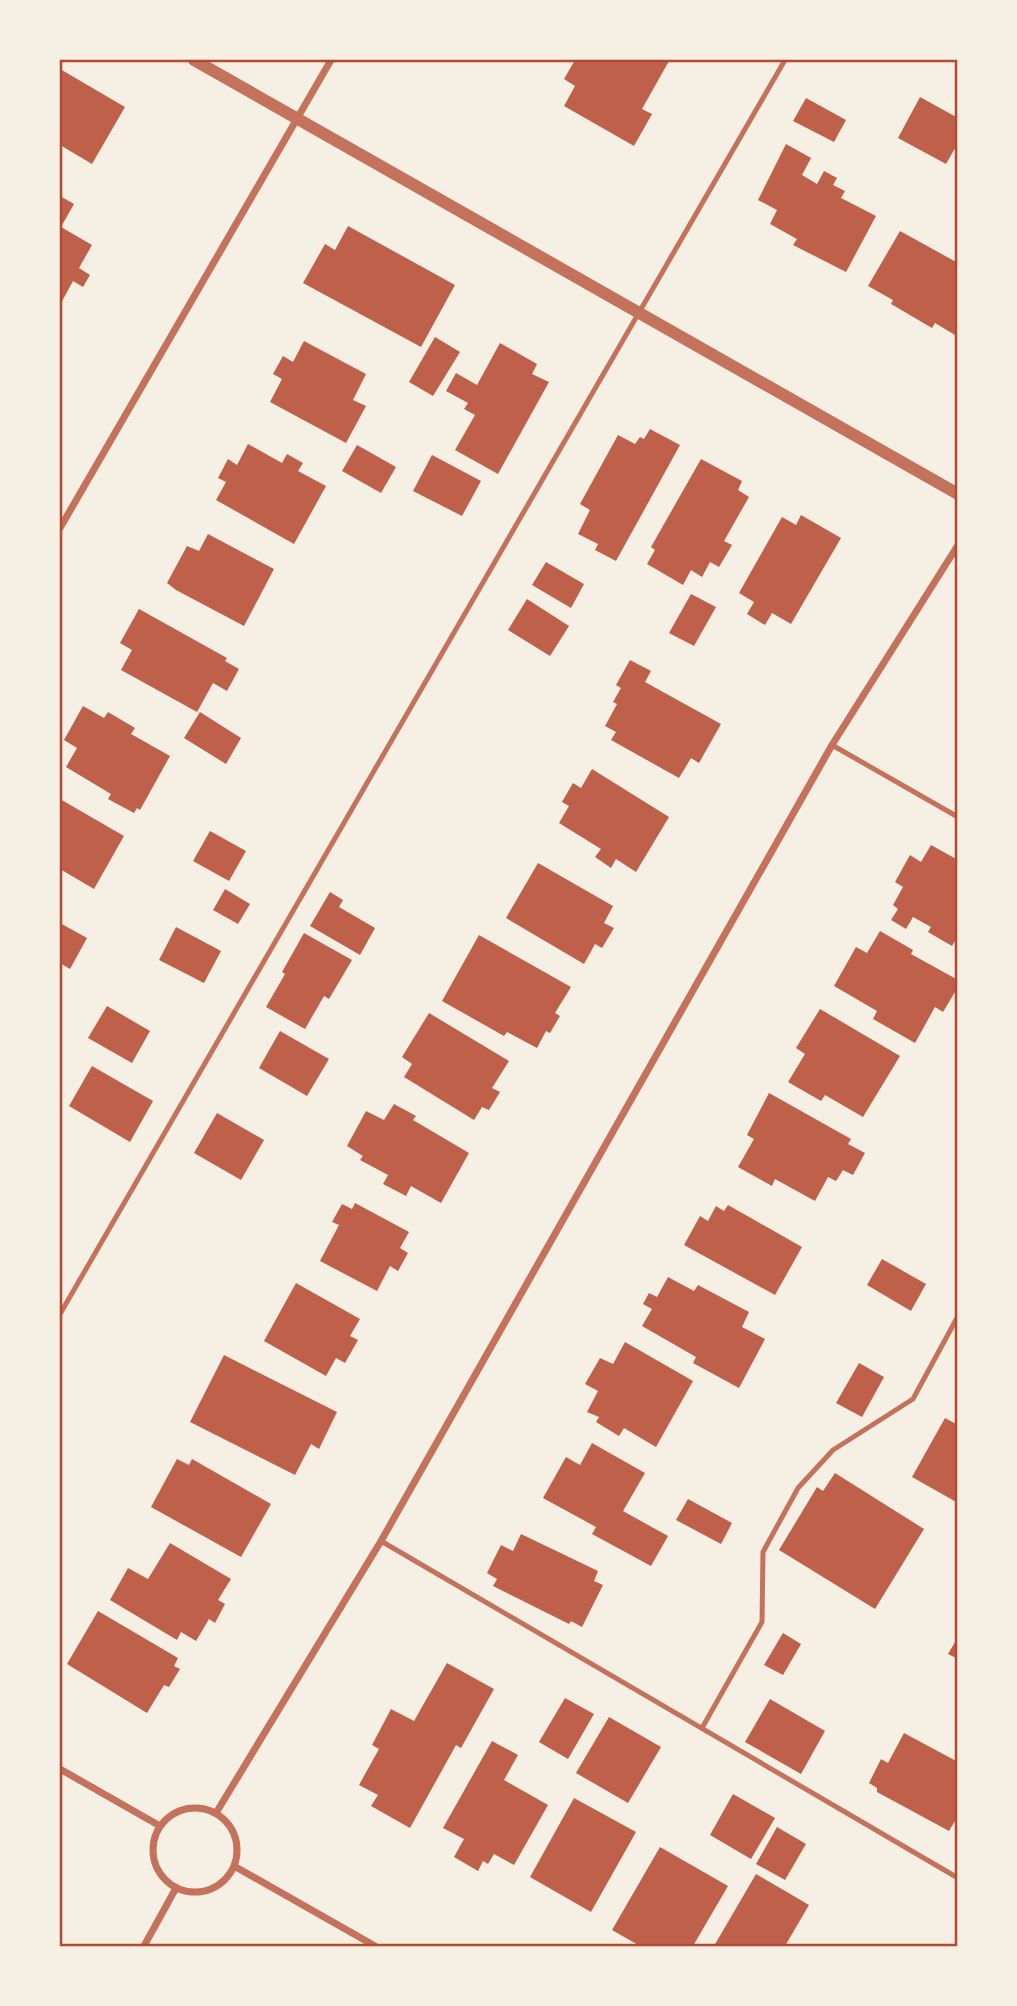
<svg xmlns="http://www.w3.org/2000/svg" width="1017" height="2006" viewBox="0 0 1017 2006" font-family="'Fira Sans Condensed',sans-serif">
<style>
.building{fill:#bf614a}
.lines{fill:none;stroke-linecap:round;stroke-linejoin:round}
.service{stroke:#c5725c;stroke-width:5}
.minor{stroke:#c5725c;stroke-width:7}
.tertiary{stroke:#c5725c;stroke-width:12}
.neatline{fill:none;stroke:#b5482f;stroke-width:2.5}
</style>
<rect width="100%" height="100%" fill="#f6efe4"/>
<!-- building -->
<path class="building" d="M575,60L669,61L642,109L652,114L634,146L564,106L575,86L564,79Z
M60,69L125,107L92,164L60,145Z
M920,97L958,118V143L946,164L898,138Z
M806,98L846,120L834,142L793,121Z
M786,144L811,158L802,175L817,184L824,171L837,178L833,185L845,191L841,198L876,216L846,272L793,245L797,239L770,224L777,210L758,200Z
M60,196L74,204L61,227L92,245L79,268L90,275L83,287L73,281L60,305Z
M348,226L455,285L421,347L303,283L325,244L335,250Z
M900,231L958,263V330L955,335L935,323L932,328L891,304L893,300L868,286Z
M435,337L460,352L433,396L409,382Z
M304,341L366,374L353,400L366,406L346,443L270,402L282,379L273,374L283,356L293,362Z
M500,343L537,364L532,374L549,382L498,474L455,450L475,415L464,409L468,403L446,391L456,373L477,385Z
M650,429L680,445L616,561L595,550L598,544L578,534L590,510L580,504L618,435L635,444L640,437L644,439Z
M248,444L282,463L287,454L303,463L298,471L326,486L294,544L216,500L226,482L218,478L228,459L237,465Z
M357,445L396,467L381,493L342,471Z
M432,455L481,481L462,516L413,491Z
M701,459L742,481L738,490L749,497L724,541L732,545L719,567L710,562L702,577L691,570L683,585L647,564L655,550L651,547Z
M801,515L841,538L791,624L772,613L765,625L747,614L754,602L739,593L782,517L796,525Z
M208,534L274,569L244,626L176,590L167,583L187,546L199,551Z
M546,562L584,584L571,608L532,585Z
M691,594L716,607L694,646L669,633Z
M527,599L569,626L550,656L508,630Z
M139,609L227,658L225,661L239,669L227,691L213,683L197,712L121,670L132,650L120,643Z
M630,660L651,671L645,682L721,724L699,763L691,758L679,778L611,740L616,732L605,726L617,704L613,702L621,688L616,685Z
M83,706L104,718L108,712L135,728L131,734L170,756L140,810L137,808L134,813L108,799L111,794L66,767L77,748L64,740Z
M200,712L241,738L226,764L184,738Z
M592,769L669,817L636,872L616,859L611,868L595,857L601,849L559,823L569,806L562,802L573,783L581,788Z
M60,799L124,836L94,889L60,869Z
M210,831L246,851L229,881L193,861Z
M931,845L958,860V943L955,941L952,946L928,932L931,927L913,917L906,929L891,920L898,909L893,905L903,887L895,882L910,855L921,862Z
M538,863L613,906L604,923L614,928L602,948L595,944L584,964L506,918Z
M225,889L250,904L238,924L213,910Z
M330,892L343,900L339,907L375,928L360,955L310,926Z
M60,923L87,938L70,969L60,963Z
M176,927L221,951L204,983L159,960Z
M880,931L913,950L911,954L958,980V987L943,1012L935,1007L915,1043L873,1019L877,1011L834,986L856,947L867,953Z
M304,933L352,960L329,999L324,996L305,1029L266,1007L285,974L282,972Z
M479,935L571,987L555,1013L560,1016L550,1033L546,1031L537,1048L507,1032L504,1036L442,1001Z
M107,1006L150,1031L132,1063L88,1038Z
M820,1009L900,1056L863,1117L825,1095L821,1101L788,1082L805,1054L796,1048Z
M429,1013L509,1061L492,1088L500,1092L489,1110L482,1107L474,1120L404,1077L412,1064L402,1057Z
M280,1031L329,1059L307,1096L259,1068Z
M92,1066L153,1101L130,1142L69,1106Z
M769,1093L851,1139L848,1144L865,1153L853,1175L843,1170L836,1181L828,1177L815,1201L775,1179L772,1186L738,1167L754,1139L747,1135Z
M394,1104L416,1116L413,1120L469,1153L441,1203L411,1186L406,1196L383,1184L388,1175L360,1160L363,1156L347,1146L366,1111L384,1120Z
M217,1113L264,1140L241,1180L194,1153Z
M355,1203L409,1232L400,1248L408,1253L398,1271L390,1266L377,1291L320,1261L339,1225L332,1222L342,1204L352,1209Z
M728,1205L802,1247L775,1295L684,1245L700,1216L708,1221L716,1206L724,1211Z
M882,1259L926,1284L911,1311L867,1285Z
M668,1277L694,1291L698,1285L749,1312L742,1327L765,1339L739,1388L693,1363L696,1357L642,1326L652,1309L643,1304L649,1293L657,1297Z
M296,1283L360,1319L350,1336L358,1340L345,1363L336,1358L326,1376L264,1341Z
M625,1342L693,1381L656,1447L624,1428L619,1436L596,1422L599,1417L587,1412L598,1391L585,1384L600,1358L613,1364Z
M224,1355L337,1412L319,1449L311,1444L295,1475L190,1422Z
M859,1363L884,1377L862,1417L836,1403Z
M945,1418L958,1425V1503L912,1477Z
M592,1443L645,1473L623,1511L668,1536L651,1566L592,1534L596,1527L543,1498L566,1457L580,1465Z
M177,1459L189,1465L192,1459L271,1504L241,1557L151,1507Z
M835,1473L924,1529L875,1609L779,1550L817,1487L823,1491Z
M688,1499L732,1523L721,1544L676,1520Z
M521,1534L598,1571L594,1581L603,1585L582,1627L571,1621L569,1624L493,1586L497,1579L487,1573L501,1545L513,1551Z
M170,1543L231,1579L218,1600L225,1604L215,1623L209,1619L196,1641L181,1632L177,1640L110,1600L128,1568L148,1579Z
M98,1611L178,1658L174,1666L180,1669L169,1687L164,1685L147,1713L67,1664Z
M783,1633L801,1644L783,1675L764,1665Z
M958,1637V1659L948,1654Z
M447,1663L494,1689L461,1748L456,1745L410,1828L371,1806L378,1795L359,1785L379,1749L372,1745L391,1709L414,1721Z
M565,1698L594,1714L568,1759L539,1742Z
M770,1699L825,1731L801,1774L745,1742Z
M609,1717L661,1747L628,1803L576,1773Z
M904,1733L958,1762V1816L949,1831L877,1792V1788L869,1783L881,1759L888,1763Z
M492,1741L518,1755L504,1780L548,1805L514,1865L494,1854L488,1864L483,1861L478,1871L454,1857L464,1839L443,1828Z
M733,1794L775,1818L751,1859L710,1835Z
M574,1798L636,1832L591,1912L530,1877Z
M777,1827L806,1844L785,1880L756,1864Z
M660,1847L728,1886L693,1946H640L612,1930Z
M756,1874L809,1905L785,1946H714Z"/>
<g class="lines">
<!-- service -->
<path class="service" d="M832,745L958,817
M60,1314L785,60
M381,1541L958,1878
M702,1728L762,1622L763,1552L798,1488L833,1450L913,1399L958,1316"/>
<!-- minor -->
<path class="minor" d="M60,528L331,60
M60,1769L160,1826
M153 1850a42 42 0 1 1 84 0a42 42 0 1 1-84 0Z
M216,1813L381,1541L832,745L958,545
M234,1866L375,1946
M144,1946L176,1888"/>
<!-- tertiary -->
<path class="tertiary" d="M194,60L958,494"/>
</g>
<!-- border -->
<rect width="1017" height="2006" fill="none" stroke="#f6efe4" stroke-width="122"/>
<rect x="61" y="61" width="895" height="1884" class="neatline"/>
</svg>
